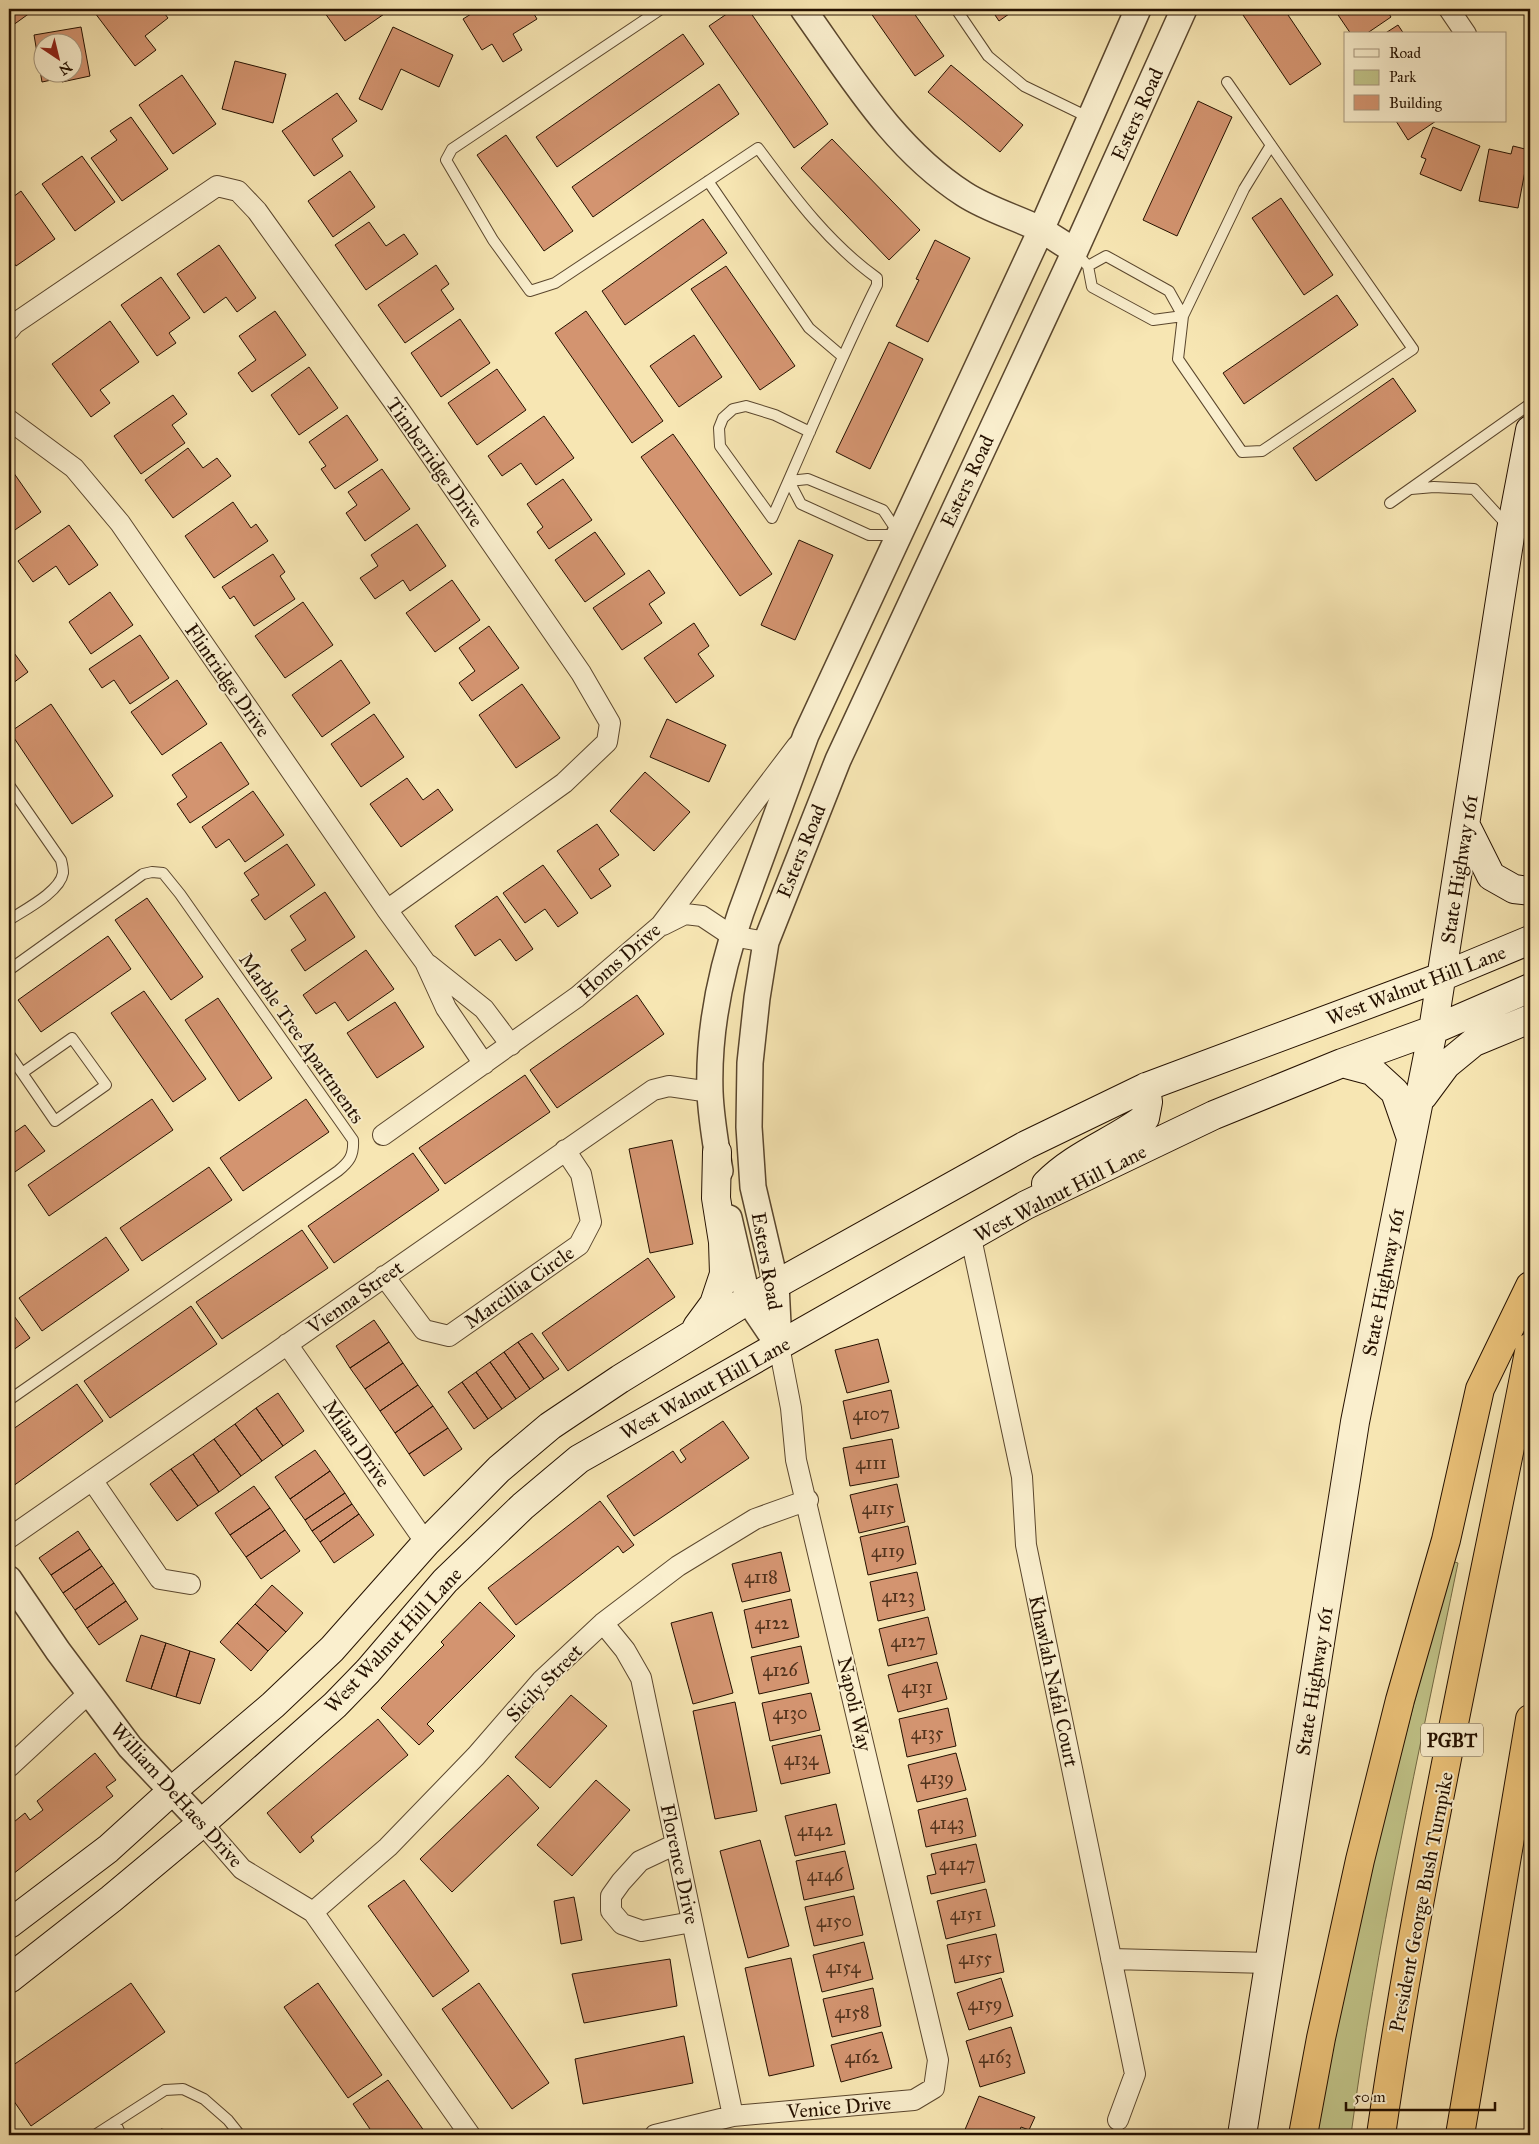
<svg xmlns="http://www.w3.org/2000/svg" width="1539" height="2144" viewBox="0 0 1539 2144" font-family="'IM FELL Great Primer',serif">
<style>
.green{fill:#c1c489;stroke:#736a44}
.building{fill:#d39470;stroke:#251100;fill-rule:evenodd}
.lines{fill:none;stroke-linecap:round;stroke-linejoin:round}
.service-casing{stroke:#5a462d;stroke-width:12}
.minor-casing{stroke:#5a462d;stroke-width:22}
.tertiary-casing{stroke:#5a462d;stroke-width:28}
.secondary-casing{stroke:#251100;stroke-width:30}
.motorway-casing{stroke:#251100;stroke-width:30}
.service{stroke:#faefce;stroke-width:10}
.minor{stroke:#faefce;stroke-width:20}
.tertiary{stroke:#faefce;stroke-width:25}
.secondary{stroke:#faefce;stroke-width:28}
.motorway{stroke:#ecc37a;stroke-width:28}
.labels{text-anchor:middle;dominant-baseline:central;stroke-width:4;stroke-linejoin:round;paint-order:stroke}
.number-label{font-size:18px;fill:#50321c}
.shield{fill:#faefce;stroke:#65543e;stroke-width:1}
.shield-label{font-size:19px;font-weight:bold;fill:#251100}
.street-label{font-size:20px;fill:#251100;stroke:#faefce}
</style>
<rect width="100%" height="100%" fill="#f7e6b3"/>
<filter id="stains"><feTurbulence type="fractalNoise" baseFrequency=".004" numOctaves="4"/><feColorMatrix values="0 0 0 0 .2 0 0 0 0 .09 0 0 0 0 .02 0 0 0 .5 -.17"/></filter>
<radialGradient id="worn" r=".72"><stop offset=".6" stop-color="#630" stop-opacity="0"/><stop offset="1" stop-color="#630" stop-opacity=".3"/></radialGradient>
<!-- green -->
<path class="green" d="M1451,1561L1458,1563C1419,1753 1376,1943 1351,2135H1315L1370,1872Z"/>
<!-- building -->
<path class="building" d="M9,9H33L34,10L9,28Z
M101,9H161L168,18L145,36L156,50L135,66L95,13Z
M322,9H384L387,12L345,41Z
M479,9H531L537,19L513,34L522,50L503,62L492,44L482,50L463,19Z
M734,9H748L828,124L794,148L709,26Z
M868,9H911L944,56L915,76Z
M991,9H1016L999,21Z
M1239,9H1284L1321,64L1290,85Z
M1334,9H1386L1391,17L1366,34H1351Z
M1398,25L1404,34H1384Z
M81,27L90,76L62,82L61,78L42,82L34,35ZM42,42H72V72H42Z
M393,27L453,55L439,87L401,69L382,110L359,99Z
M683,34L704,64L557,167L536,137Z
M235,61L286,74L273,123L222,109Z
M951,65L1023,125L1000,152L928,92Z
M182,75L216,124L173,154L139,105Z
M719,84L739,114L593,217L572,187Z
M337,93L357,121L332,139L343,156L314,176L282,131Z
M1198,101L1232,117L1177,236L1143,220Z
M131,117L168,169L122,201L91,158L117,140L110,131Z
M1396,121H1436L1408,140Z
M1433,127L1480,146L1461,191L1420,174L1426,159L1421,157Z
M506,135L573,231L544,251L477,155Z
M832,139L920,230L889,260L801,168Z
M1513,146L1529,150L1518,208L1479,201L1489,149L1511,154Z
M82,156L115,202L75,231L42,184Z
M350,171L375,207L333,237L308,201Z
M21,191L55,239L16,266L9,255V200Z
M1281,198L1333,275L1304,295L1252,218Z
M703,219L727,253L625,325L602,291Z
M369,222L386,246L404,234L418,254L366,290L335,245Z
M935,240L970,258L928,342L896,326L919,280L916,279Z
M219,245L256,298L237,312L226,297L204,313L177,274Z
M436,265L449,284L441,290L454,309L405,343L378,305Z
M726,266L795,366L760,390L691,289Z
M161,277L190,318L169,333L176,343L157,356L121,305Z
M1337,295L1358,325L1244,404L1223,373Z
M275,311L306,355L252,392L238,373L256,360L239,336Z
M586,311L663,421L632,443L555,333Z
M460,319L490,363L441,397L411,353Z
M110,321L139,362L100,390L110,403L91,417L52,364Z
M694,335L722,377L679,407L650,366Z
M889,342L923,359L870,469L836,452Z
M309,367L338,408L299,435L271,395Z
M497,369L526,410L477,445L448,403Z
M1393,378L1416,411L1316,481L1293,448Z
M173,395L187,414L172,425L185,443L141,474L114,436Z
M347,415L378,460L335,489L321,469L326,466L309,442Z
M544,416L574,458L536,485L521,463L502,476L488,456Z
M673,434L772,574L740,596L641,457Z
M188,448L203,468L217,458L231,476L173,518L145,480Z
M11,469L41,512L9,534V471Z
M382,469L410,509L365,541L346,513L357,505L348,492Z
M563,479L592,520L549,549L537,532L543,527L527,504Z
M233,502L251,528L256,524L268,541L214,578L185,536Z
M417,524L446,566L410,591L403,580L375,599L360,578L378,566L371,555Z
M69,525L98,565L69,585L56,566L33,582L18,561Z
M595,532L625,574L585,602L555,560Z
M799,540L833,555L795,640L761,625Z
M273,554L285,572L280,576L295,599L254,626L234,596L230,599L222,587Z
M649,570L665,593L649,604L662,623L622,650L593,608Z
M452,580L480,620L435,652L406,613Z
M110,592L133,625L91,654L69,622Z
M303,602L333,645L285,678L255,636Z
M694,623L709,646L698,654L714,676L676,703L644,658Z
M489,626L519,668L472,701L459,683L475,671L459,648Z
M140,635L169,678L130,704L114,680L102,688L89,669Z
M9,646L28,672L9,686Z
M341,660L370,703L322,737L292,695Z
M177,680L207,724L162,755L131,712Z
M522,684L560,738L516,768L479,715Z
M51,704L113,796L72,824L10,732Z
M374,714L404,757L361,787L331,744Z
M667,719L726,745L709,782L650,757Z
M221,742L249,784L190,823L177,804L187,797L172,775Z
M645,772L690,812L654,851L610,811Z
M407,778L423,800L438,789L453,810L401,847L370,804Z
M253,791L284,835L245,862L229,839L216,848L202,827Z
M597,824L619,855L599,869L611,886L591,899L557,851Z
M287,844L315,885L265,920L251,900L259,895L244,873Z
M543,865L578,913L558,927L545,909L525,923L503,893Z
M325,892L355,937L305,971L291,950L306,940L290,916Z
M497,896L533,949L516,961L500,939L475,956L455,926Z
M147,898L203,977L171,1000L115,920Z
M108,936L131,969L41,1032L18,1000Z
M366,950L394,989L348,1021L335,1002L316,1014L303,995Z
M144,991L206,1079L173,1102L111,1013Z
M637,995L664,1034L557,1108L530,1070Z
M218,998L272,1078L239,1101L185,1020Z
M395,1002L424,1047L377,1078L347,1033Z
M525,1075L550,1112L445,1184L419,1148Z
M152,1099L173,1130L49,1216L28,1185Z
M306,1099L329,1132L243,1191L220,1158Z
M25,1125L45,1151L12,1174L9,1170V1136Z
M672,1140L693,1244L650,1253L629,1149Z
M413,1153L439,1190L334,1263L308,1226Z
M209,1167L232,1200L142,1261L120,1228Z
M302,1230L328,1268L222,1339L196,1302Z
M106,1237L129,1270L42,1331L19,1298Z
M648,1258L675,1297L568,1371L542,1333Z
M191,1306L217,1344L110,1418L84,1381Z
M9,1309L30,1338L9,1353Z
M374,1320L389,1342L350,1368L336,1346Z
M532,1333L559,1369L544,1379L518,1342Z
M878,1339L889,1382L847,1393L835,1350Z
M389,1342L403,1363L365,1389L350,1368Z
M518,1342L544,1379L530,1389L504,1352Z
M504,1352L530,1389L516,1399L490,1362Z
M490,1362L516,1399L502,1409L476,1372Z
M403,1363L418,1385L380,1411L365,1389Z
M476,1372L502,1409L488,1419L462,1382Z
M462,1382L488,1419L474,1429L448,1392Z
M77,1384L103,1421L9,1489V1432Z
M418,1385L433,1406L395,1433L380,1411Z
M891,1390L899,1428L851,1439L843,1401Z
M278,1393L304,1431L283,1446L256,1408Z
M433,1406L448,1428L409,1454L395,1433Z
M256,1408L283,1446L262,1461L235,1424Z
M723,1421L749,1458L634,1536L607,1496L673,1451L681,1463L686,1459L680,1450Z
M235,1424L262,1461L241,1476L214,1439Z
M448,1428L462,1449L424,1476L409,1454Z
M214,1439L241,1476L219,1492L193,1454Z
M892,1439L899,1477L850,1486L843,1448Z
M315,1450L330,1471L290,1499L275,1477Z
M193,1454L219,1492L198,1506L171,1469Z
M171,1469L198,1506L177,1521L150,1484Z
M330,1471L345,1493L305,1520L290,1499Z
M897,1484L905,1522L859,1533L850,1495Z
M254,1486L270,1508L230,1535L215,1513Z
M345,1493L352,1504L312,1531L305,1520Z
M600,1501L634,1545L623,1553L618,1546L516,1625L488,1588Z
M352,1504L359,1514L320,1542L312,1531Z
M270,1508L285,1530L246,1557L230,1535Z
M359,1514L374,1535L334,1563L320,1542Z
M908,1526L916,1564L868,1575L860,1537Z
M285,1530L300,1551L261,1579L246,1557Z
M78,1531L90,1549L51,1575L39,1558Z
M90,1549L102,1566L63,1593L51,1575Z
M781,1552L790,1591L742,1602L732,1564Z
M102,1566L114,1583L75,1610L63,1593Z
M917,1572L925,1610L878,1621L870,1582Z
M114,1583L126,1601L87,1628L75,1610Z
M272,1585L303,1613L286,1632L255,1604Z
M791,1599L799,1637L752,1648L744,1610Z
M126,1601L138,1619L99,1645L87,1628Z
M480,1602L515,1636L427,1724L434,1731L419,1745L381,1708L444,1645L441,1642Z
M255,1604L286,1632L268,1651L237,1623Z
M712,1612L733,1693L693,1704L671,1623Z
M928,1617L937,1654L888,1666L879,1629Z
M237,1623L268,1651L251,1671L220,1642Z
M141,1635L166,1643L151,1689L126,1681Z
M166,1643L190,1651L176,1697L151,1689Z
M801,1646L809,1683L759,1694L751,1657Z
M190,1651L215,1659L200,1704L176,1697Z
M937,1662L947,1699L898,1712L888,1675Z
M811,1693L820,1730L770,1741L762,1703Z
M571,1695L607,1726L550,1788L515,1757Z
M735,1702L757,1811L715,1819L693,1711Z
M948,1708L956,1746L907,1757L899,1719Z
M378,1719L408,1755L311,1837L314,1841L300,1853L267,1813Z
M821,1735L830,1773L781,1784L772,1746Z
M95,1753L116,1780L106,1787L113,1796L13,1874L9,1869V1826L25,1813L30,1820L43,1810L37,1801Z
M956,1753L966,1790L917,1802L908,1765Z
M508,1775L539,1808L452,1892L420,1859Z
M596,1780L630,1810L572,1876L537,1845Z
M967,1798L976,1836L926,1847L918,1810Z
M836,1804L845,1844L795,1856L785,1816Z
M760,1840L789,1946L748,1958L720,1851Z
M976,1844L985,1882L931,1894L927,1876L936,1874L931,1854Z
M845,1851L854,1889L804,1900L796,1861Z
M404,1880L469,1971L433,1997L368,1906Z
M986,1889L995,1926L946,1939L937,1901Z
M854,1896L863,1935L814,1946L805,1907Z
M574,1897L582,1940L561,1944L554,1901Z
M996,1934L1004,1972L955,1983L947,1945Z
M864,1942L873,1979L822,1992L813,1955Z
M791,1958L814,2066L769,2076L745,1968Z
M670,1959L677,2006L584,2023L572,1974Z
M1001,1978L1013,2016L969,2030L957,1993Z
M131,1983L165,2032L31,2126L9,2094V2068Z
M318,1983L382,2075L348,2098L284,2007Z
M479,1983L549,2083L512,2109L442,2009Z
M873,1988L881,2026L832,2037L823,1999Z
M1011,2027L1025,2073L980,2087L966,2041Z
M882,2032L892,2068L841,2082L831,2045Z
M684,2036L693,2083L583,2104L575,2059Z
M388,2080L427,2135H374L353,2104Z
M979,2096L1035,2117L1029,2130L1021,2127L1018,2135H971L964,2132Z
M161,2129L194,2135H160Z"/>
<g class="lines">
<defs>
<path id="service" d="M661,9L452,149L446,160L493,240L530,291L555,283L758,148C793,195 828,243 877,278V285C839,361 807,440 772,518L720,446L719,428L723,418L733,409L746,406L775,415L810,432
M956,9L988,56L1024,86L1090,118
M1227,82L1413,349L1262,451L1242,452L1178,359L1183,316L1244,189L1271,145
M708,181L809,328L843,357
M1076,253L1088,266L1092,287L1153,320L1183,316
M1088,266L1106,256L1169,291L1183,316
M789,481L801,504L869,535H898
M789,481L808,479L883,510L899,534
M1411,489L1434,487L1474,489L1508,526
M1390,503L1530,404
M9,785L61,860C62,864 63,869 63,873C60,892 24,910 9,920
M9,970L143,874L152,872L163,873L180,894L353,1140C354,1156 349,1162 338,1171L9,1400
M9,1054L55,1121L106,1085L72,1038L22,1073
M115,2122L121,2135
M95,2135L165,2090L183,2089L204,2099L228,2120L240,2135"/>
<path id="minor" d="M1449,9L1466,34
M9,330L14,324L217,186L238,191L257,211L401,412L581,673L610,723L607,742L564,783L387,910
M9,420L74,468L120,523L387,910L425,962L446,1008L484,1064
M663,925L685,914L702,916L732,936L766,942
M429,965L484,1009L511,1045
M383,1135L577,997L661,925L797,746
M971,1238L1022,1477L1026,1545L1135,2074L1118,2120
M384,1276L424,1330L449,1336L579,1245L591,1222L581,1174L565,1150
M287,1344L426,1543
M92,1480L160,1579L190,1584
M9,1538L653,1090L669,1086L710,1092
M603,1623L625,1650L641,1678L733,2116
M9,1767L89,1693
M202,1823L242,1869L313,1912L470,2135
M676,1844L640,1861L621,1882L611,1896V1911L622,1924L642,1931L692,1922
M313,1912L388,1847L476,1756L542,1680L603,1623L678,1566L755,1519L808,1500
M1111,1959L1268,1963
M655,2135L733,2116L914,2100L934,2088L938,2060L796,1460L791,1408L779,1346"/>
<path id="tertiary" d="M803,9C851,76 893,148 964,194C987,209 1015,217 1040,229C1052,236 1063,244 1075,251
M720,1171C716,1145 711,1119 710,1092C708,1031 721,969 741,912L806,735L1041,230L1138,9
M729,1218L748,1300L779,1346
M779,1344L776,1285L753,1187L749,1127L750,1063L757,998L766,942L838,760L1075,251L1184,9
M9,1579L58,1651L130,1747L202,1823"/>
<path id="secondary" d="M1466,826L1491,876L1514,889L1530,891
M1342,1063L1372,1071L1395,1092L1411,1138
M1423,1096L1446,1065L1474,1042L1530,1019
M1046,1184C1074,1155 1113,1142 1145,1118L1148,1102L1146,1087
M697,1327L714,1304L724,1274L723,1242L716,1198L717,1152
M9,1924L108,1849L173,1790L273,1705L332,1649L426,1543L499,1469L550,1426L620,1379L748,1300L1026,1145L1146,1087L1441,977L1530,940
M9,1979L111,1899L202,1823L335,1705L368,1671L445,1581L523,1506L579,1459L1026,1205L1214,1115L1342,1063L1433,1030L1530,988
M1242,2135L1355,1422L1433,1030L1511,530L1530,430"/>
<path id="motorway" d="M1303,2135L1321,2038L1360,1860L1400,1700L1446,1540L1480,1389L1530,1286
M1381,2135C1419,1870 1479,1609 1530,1347
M1460,2135L1530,1719"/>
</defs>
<!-- service casing -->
<use href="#service" class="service-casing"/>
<!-- minor casing -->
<use href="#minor" class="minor-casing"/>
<!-- tertiary casing -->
<use href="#tertiary" class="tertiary-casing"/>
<!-- secondary casing -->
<use href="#secondary" class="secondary-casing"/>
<!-- motorway casing -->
<use href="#motorway" class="motorway-casing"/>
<!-- service -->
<use href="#service" class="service"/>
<!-- minor -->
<use href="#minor" class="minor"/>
<!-- tertiary -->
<use href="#tertiary" class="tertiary"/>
<!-- secondary -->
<use href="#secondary" class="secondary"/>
<!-- motorway -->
<use href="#motorway" class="motorway"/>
</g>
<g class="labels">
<!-- number labels -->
<g class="number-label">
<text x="871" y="1414">4107</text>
<text x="871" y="1463">4111</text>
<text x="878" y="1508">4115</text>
<text x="888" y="1551">4119</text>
<text x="761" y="1577">4118</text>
<text x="898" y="1596">4123</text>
<text x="772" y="1623">4122</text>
<text x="908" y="1641">4127</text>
<text x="780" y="1670">4126</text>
<text x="917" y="1687">4131</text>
<text x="790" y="1713">4130</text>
<text x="927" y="1733">4135</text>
<text x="801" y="1759">4134</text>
<text x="937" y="1778">4139</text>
<text x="947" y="1823">4143</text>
<text x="815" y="1830">4142</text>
<text x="957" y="1864">4147</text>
<text x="825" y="1875">4146</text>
<text x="966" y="1914">4151</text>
<text x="834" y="1921">4150</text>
<text x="975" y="1958">4155</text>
<text x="843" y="1967">4154</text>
<text x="985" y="2004">4159</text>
<text x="852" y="2012">4158</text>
<text x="862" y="2057">4162</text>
<text x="995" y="2057">4163</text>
</g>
<!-- shield labels -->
<rect class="shield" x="1421" y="1723.5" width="62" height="33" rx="4"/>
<g class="shield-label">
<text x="1452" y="1740">PGBT</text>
</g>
<!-- street labels -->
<g class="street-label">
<text transform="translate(1137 114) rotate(-66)">Esters Road</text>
<text transform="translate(435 462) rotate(55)">Timberridge Drive</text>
<text transform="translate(967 481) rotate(-65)">Esters Road</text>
<text transform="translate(228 680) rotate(55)">Flintridge Drive</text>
<text transform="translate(801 851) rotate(-68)">Esters Road</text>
<text transform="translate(1459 869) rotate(-81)">State Highway 161</text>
<text transform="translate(619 960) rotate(-41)">Homs Drive</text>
<text transform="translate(1416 985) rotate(-21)">West Walnut Hill Lane</text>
<text transform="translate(302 1038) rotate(55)">Marble Tree Apartments</text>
<text transform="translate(1060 1193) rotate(-27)">West Walnut Hill Lane</text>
<text transform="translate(767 1261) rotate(80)">Esters Road</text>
<text transform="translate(1383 1282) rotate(-79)">State Highway 161</text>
<text transform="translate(519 1287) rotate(-35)">Marcillia Circle</text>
<text transform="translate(355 1297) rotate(-35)">Vienna Street</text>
<text transform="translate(705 1388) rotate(-29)">West Walnut Hill Lane</text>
<text transform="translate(357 1443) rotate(55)">Milan Drive</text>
<text transform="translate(393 1640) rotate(-47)">West Walnut Hill Lane</text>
<text transform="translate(1054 1681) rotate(78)">Khawlah Nafal Court</text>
<text transform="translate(1314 1681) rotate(-81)">State Highway 161</text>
<text transform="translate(544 1683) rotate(-46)">Sicily Street</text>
<text transform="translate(855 1704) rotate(77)">Napoli Way</text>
<text transform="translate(177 1795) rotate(48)">William DeHaes Drive</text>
<text transform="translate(680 1864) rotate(78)">Florence Drive</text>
<text transform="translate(1421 1902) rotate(-79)">President George Bush Turnpike</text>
<text transform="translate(839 2107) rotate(-5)">Venice Drive</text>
</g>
</g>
<!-- margin -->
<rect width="1539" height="2144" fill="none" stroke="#f7e6b3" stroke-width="30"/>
<rect x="10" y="10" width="1519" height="2124" fill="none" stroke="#251100" stroke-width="2.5"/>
<rect x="15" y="15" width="1509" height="2114" fill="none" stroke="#251100"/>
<!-- legend -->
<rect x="1344" y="32" width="162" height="90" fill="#faefce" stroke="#a5967c"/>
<rect x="1354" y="49" width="25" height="8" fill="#faefce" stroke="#a5967c"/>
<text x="1389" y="58" font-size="15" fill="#251100">Road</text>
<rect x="1354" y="70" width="25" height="15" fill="#c1c489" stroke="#a5967c"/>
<text x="1389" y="82" font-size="15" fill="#251100">Park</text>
<rect x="1354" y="95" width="25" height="15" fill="#d39470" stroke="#a5967c"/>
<text x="1389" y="108" font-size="15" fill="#251100">Building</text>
<!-- north arrow -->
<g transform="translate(58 58) rotate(145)"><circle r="24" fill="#faefce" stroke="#a5967c"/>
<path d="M0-4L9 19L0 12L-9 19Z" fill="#8f2418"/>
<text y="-8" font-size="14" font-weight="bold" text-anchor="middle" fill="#251100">N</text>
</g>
<!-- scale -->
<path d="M1346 2102v8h149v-8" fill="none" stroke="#251100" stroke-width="2.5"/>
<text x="1354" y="2102" font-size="15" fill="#251100" stroke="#faefce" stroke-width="4" paint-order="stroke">50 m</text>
<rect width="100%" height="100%" filter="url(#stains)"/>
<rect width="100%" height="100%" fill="url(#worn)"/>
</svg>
